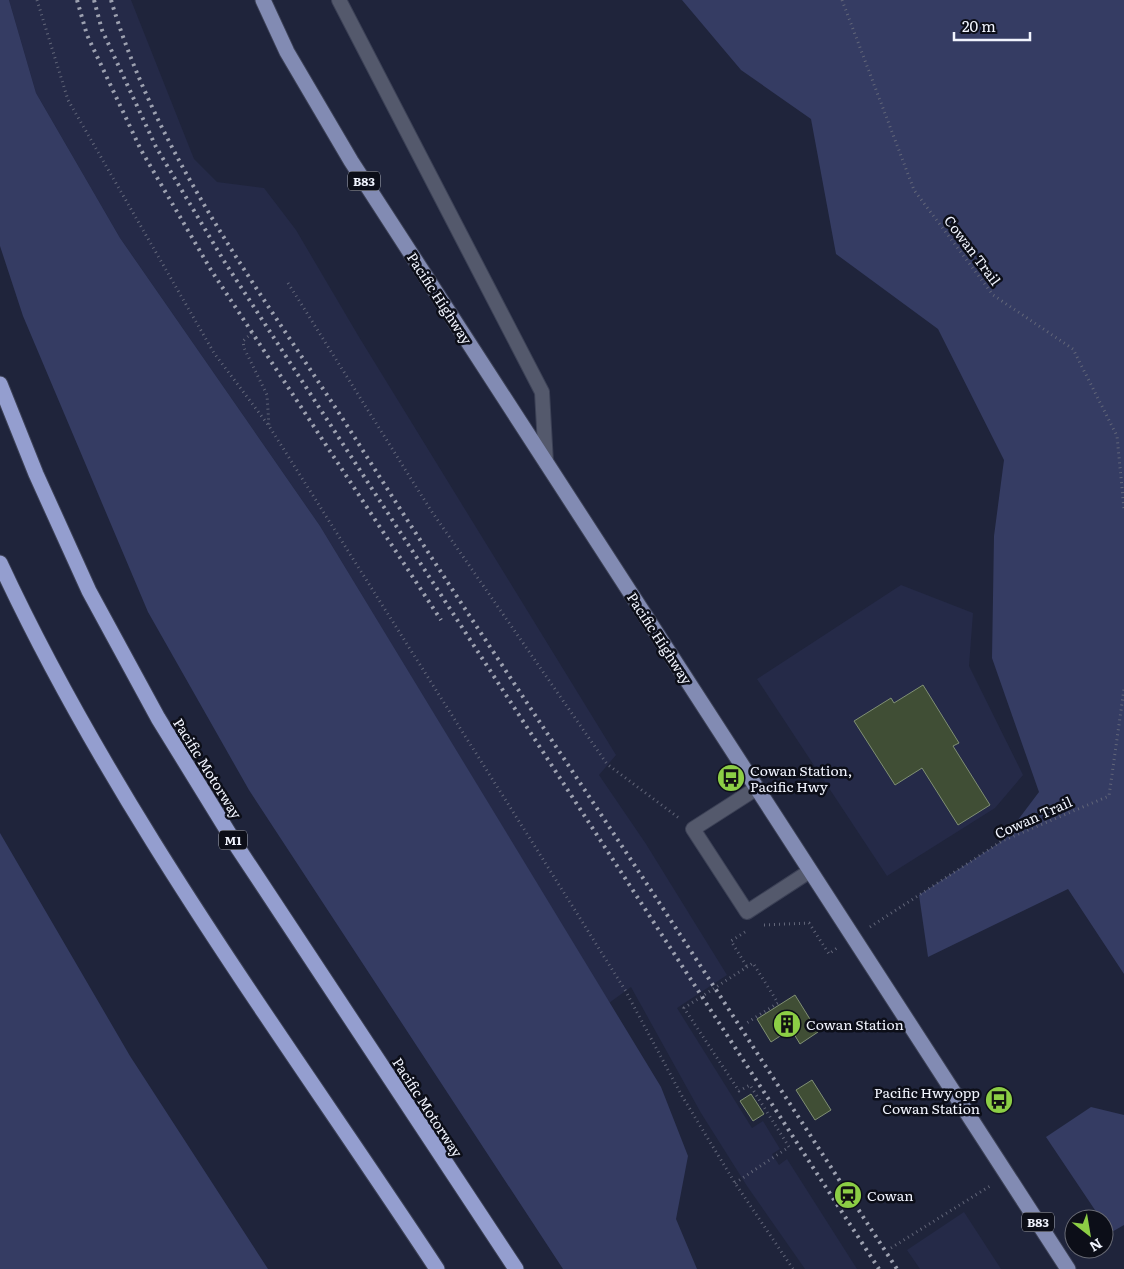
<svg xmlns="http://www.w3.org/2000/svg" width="1124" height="1269" viewBox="0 0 1124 1269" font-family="Literata,serif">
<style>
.built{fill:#252a48}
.green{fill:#353c63}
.building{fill:#404e35;stroke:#809074}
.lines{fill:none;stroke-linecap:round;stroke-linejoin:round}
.lane-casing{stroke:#3c4156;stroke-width:16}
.primary-casing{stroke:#3c4156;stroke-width:17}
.highway-casing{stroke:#3c4156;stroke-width:17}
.path{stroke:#626679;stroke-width:3;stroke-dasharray:1 4;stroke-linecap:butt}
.lane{stroke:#54596c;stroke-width:14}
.primary{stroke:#828bb3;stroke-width:15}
.highway{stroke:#949ecf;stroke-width:15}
.rail{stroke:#9da1b0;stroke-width:4;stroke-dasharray:2.5 5;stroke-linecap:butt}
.labels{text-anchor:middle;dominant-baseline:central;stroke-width:5;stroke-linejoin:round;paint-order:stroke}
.shield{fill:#0c0e18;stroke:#acafb9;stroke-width:1}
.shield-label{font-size:12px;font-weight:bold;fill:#f1f4fe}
.street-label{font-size:14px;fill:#f1f4fe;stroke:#0c0e18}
.poi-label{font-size:14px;fill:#f1f4fe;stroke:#0c0e18;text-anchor:start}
</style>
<rect width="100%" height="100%" fill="#1f243b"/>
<!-- built -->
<path class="built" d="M9,0H131L194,159L217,182L264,188L296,230L359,337L616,755L599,775L646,844L727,975L677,1008L752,1128L763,1121L780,1149L772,1154L779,1165L787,1159L857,1269H805L747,1186L701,1113L631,987L609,1003L320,526L120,238L36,93Z
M901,585L973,613L969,666L1023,775L995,808L887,876L757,679Z
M964,1212L1001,1269H920L907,1250Z"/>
<!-- green -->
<path class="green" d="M0,0H9L36,93L120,238L320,526L661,1087L688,1156L676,1219L697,1269H563L249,790L148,612L23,316L0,246Z
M682,0H1124V974L1068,889L928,957L919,895L1002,841L1039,792L992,658L994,536L1004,460L938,329L836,254L811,119L741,70Z
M0,833L130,1056L268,1269H0Z
M1091,1107L1124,1115V1225L1110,1233L1104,1224V1219H1101L1046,1137Z"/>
<!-- building -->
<path class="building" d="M923,685L959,743L953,746L990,805L958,825L922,768L895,785L854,721L891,698L894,703Z
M795,995L818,1032L800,1044L791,1029L771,1042L757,1019Z
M812,1080L831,1110L815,1120L796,1090Z
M751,1094L764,1114L753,1121L740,1101Z"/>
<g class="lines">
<defs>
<path id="lane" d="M339,0L542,392L546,463
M757,788L693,829L747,912L810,871"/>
<path id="primary" d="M263,0L287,52L351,161L1068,1269"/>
<path id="highway" d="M0,384L36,474L89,591L158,718L238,848L516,1269
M0,563C117,815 285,1038 437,1269"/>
</defs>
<!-- lane casing -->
<use href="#lane" class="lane-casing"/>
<!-- primary casing -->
<use href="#primary" class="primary-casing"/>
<!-- highway casing -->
<use href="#highway" class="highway-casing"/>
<!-- path -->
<path class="path" d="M37,0L68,100L214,353L269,426L534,845L625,990L682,1096L735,1183L793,1269
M842,0L914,190L993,295L1073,349L1117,436L1124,509
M288,283L430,509L607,764L679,818
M252,333L243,341L244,348L267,395L269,426
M764,925L809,923L829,954L837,948
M870,927L1002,841L1109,796L1124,689
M745,932L731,941L747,967
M735,1183L789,1147L750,1085L739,1091L684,1008L753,963L778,1003L745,1024
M891,1248L990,1186"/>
<!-- lane -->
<use href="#lane" class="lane"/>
<!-- primary -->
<use href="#primary" class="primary"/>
<!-- highway -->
<use href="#highway" class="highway"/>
<!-- rail -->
<path class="rail" d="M77,0L87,35L141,150L211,270L441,620
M94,0L102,30L156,147L224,261L879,1269
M111,0C159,162 266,298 355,438C447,584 544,728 639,872C726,1004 811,1137 897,1269"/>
</g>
<!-- icons -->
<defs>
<symbol id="bus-disc" viewBox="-11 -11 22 22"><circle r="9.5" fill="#8cce45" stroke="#0c0e18"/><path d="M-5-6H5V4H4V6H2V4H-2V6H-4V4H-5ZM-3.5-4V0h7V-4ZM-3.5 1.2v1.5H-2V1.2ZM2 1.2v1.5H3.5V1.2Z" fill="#111"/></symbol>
<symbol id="building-disc" viewBox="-11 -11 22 22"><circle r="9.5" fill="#8cce45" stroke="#0c0e18"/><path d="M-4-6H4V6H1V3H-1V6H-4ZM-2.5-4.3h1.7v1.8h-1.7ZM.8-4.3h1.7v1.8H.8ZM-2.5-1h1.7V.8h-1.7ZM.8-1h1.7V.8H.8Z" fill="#111"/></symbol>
<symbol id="station-disc" viewBox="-11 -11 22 22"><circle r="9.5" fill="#8cce45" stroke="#0c0e18"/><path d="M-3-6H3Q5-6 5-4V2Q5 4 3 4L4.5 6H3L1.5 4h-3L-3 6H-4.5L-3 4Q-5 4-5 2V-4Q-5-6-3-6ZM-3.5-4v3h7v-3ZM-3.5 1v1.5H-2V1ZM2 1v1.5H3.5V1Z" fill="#111"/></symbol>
</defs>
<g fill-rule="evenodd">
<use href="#bus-disc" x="715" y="762" width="32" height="32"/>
<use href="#building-disc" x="771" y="1008" width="32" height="32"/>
<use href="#bus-disc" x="983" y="1084" width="32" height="32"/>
<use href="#station-disc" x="832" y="1179" width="32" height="32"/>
</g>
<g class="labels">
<!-- shield labels -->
<g class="shield">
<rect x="348" y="171.5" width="32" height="19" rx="4"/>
<rect x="219" y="830.5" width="28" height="19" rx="4"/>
<rect x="1022" y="1212.5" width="32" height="19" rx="4"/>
</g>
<g class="shield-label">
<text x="364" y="181">B83</text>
<text x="233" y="840">M1</text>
<text x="1038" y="1222">B83</text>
</g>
<!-- street labels -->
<g class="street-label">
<text transform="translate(973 250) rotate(53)">Cowan Trail</text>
<text transform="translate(440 298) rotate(57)">Pacific Highway</text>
<text transform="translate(660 638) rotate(57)">Pacific Highway</text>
<text transform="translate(208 768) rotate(58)">Pacific Motorway</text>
<text transform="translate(1033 817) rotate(-24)">Cowan Trail</text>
<text transform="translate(428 1107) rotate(57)">Pacific Motorway</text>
</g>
<!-- poi labels -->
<g class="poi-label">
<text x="750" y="770">Cowan Station,<tspan x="750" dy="16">Pacific Hwy</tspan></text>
<text x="806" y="1024">Cowan Station</text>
<text x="980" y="1092" text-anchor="end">Pacific Hwy opp<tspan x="980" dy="16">Cowan Station</tspan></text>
<text x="867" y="1195">Cowan</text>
</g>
</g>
<!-- north arrow -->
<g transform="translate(1089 1234) rotate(149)"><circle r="24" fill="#0c0e18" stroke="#686a74"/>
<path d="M0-4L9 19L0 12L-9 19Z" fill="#8cce45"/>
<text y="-8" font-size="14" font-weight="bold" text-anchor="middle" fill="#f1f4fe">N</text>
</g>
<!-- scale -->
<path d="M954 32v8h76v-8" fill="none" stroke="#f1f4fe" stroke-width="2.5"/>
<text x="962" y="32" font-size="15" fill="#f1f4fe" stroke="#0c0e18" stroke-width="4" paint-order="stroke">20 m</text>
</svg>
